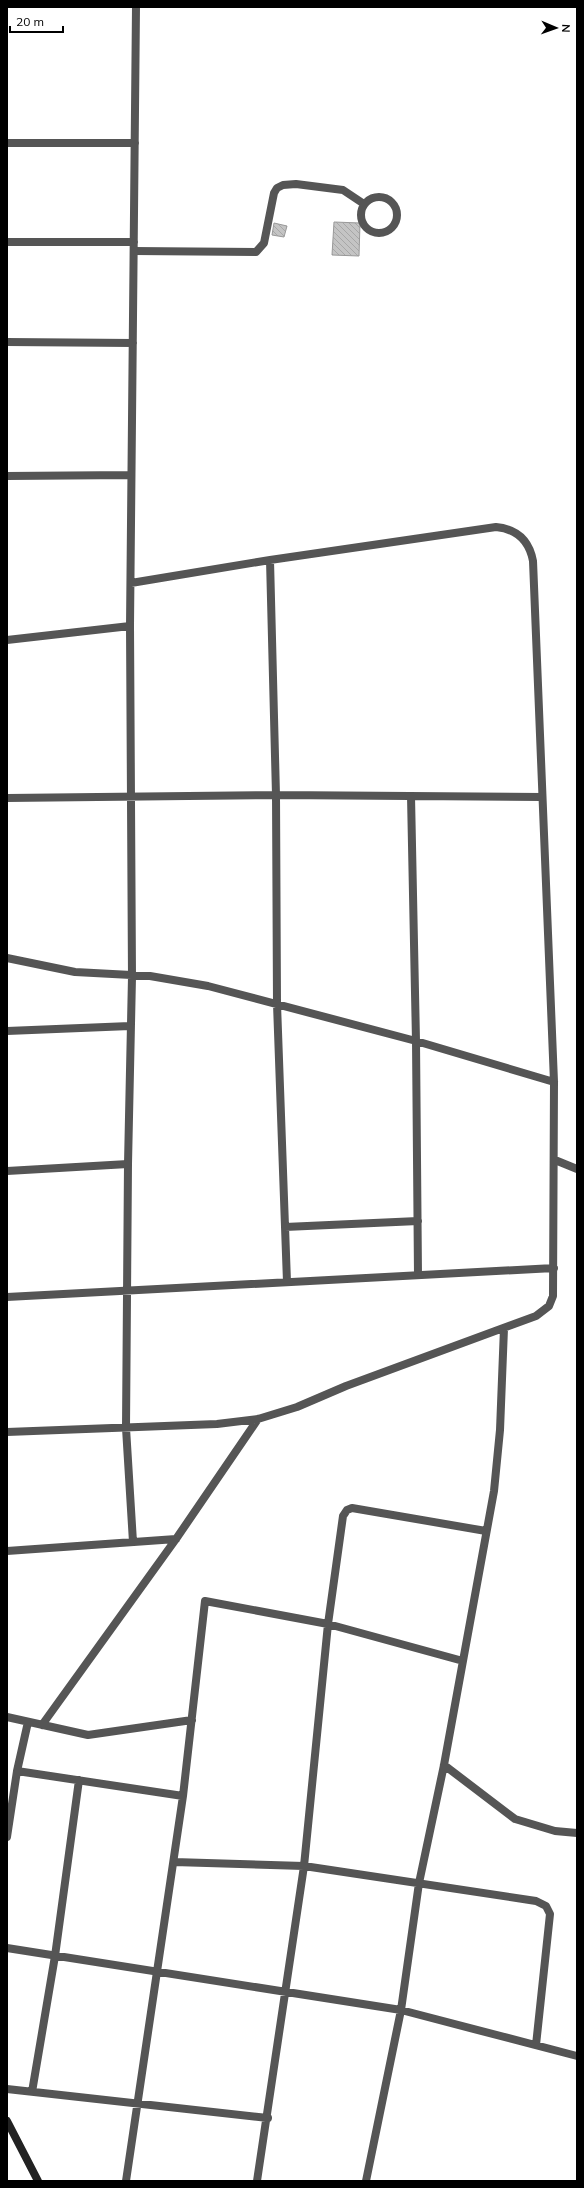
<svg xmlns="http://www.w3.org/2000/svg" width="584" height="2188" viewBox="0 0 584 2188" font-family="Mulish,sans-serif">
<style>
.building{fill:url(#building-back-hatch);stroke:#999}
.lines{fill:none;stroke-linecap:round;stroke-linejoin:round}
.lane{stroke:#555;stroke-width:8}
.street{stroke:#555;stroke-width:8}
.secondary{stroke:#222;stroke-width:8}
</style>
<defs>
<pattern id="building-back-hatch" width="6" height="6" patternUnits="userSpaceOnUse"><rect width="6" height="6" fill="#c4c4c4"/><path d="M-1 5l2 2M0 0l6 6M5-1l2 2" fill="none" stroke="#a7a7a7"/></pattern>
</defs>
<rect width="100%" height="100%" fill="#fff"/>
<!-- building -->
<path class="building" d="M334,222L360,223L359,256L332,255Z
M274,223L287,226L284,237L272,235Z"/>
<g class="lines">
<!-- lane -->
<path class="lane" d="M361 215a18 18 0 1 1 36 0a18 18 0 1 1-36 0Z
M134,251L256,252L264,243L274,193L277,188L283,185L296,184L343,190L364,204"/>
<!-- street -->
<path class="street" d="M7,143H135
M7,242H134
M7,342L133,343
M7,476L131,475
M270,560L276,795L277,1004L287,1282
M7,640L130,626
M411,796L416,1041L418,1275
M7,798L276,795L542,797
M7,958L75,972L150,976L208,986L416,1041L554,1082
M7,1031L130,1026
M555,1160L577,1169
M7,1171L128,1164
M285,1227L418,1221
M7,1297L554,1268
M7,1432L217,1424L258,1419L297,1407L346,1386L536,1316L549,1306L553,1296L554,1082L533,561C529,540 516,529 496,527L270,560L131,583
M133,1542L126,1428L128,1164L132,977L130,626L136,7
M7,1551L176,1539
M7,1717L88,1735L192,1720
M42,1725L176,1539L258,1419
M444,1765L515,1819L555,1831L577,1833
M17,1771L183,1796
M7,1837L17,1771L28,1722
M174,1862L304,1866L536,1901L546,1906L550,1914L536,2045
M7,1948L401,2010L577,2056
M7,2089L268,2118
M32,2092L55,1956L79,1780
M126,2181L183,1796L205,1601L328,1624L463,1661
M257,2181L304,1866L328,1624L343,1516L347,1510L352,1508L486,1531
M366,2181L401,2010L419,1883L444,1765L494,1491L500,1430L504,1328"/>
<!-- secondary -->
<path class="secondary" d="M7,2121L38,2181"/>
</g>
<!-- border -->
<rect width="584" height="2188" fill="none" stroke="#000000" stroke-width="16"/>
<!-- north arrow -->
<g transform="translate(556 28) rotate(92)" stroke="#ffffff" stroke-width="3" paint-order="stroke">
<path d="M0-3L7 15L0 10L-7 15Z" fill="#000000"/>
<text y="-6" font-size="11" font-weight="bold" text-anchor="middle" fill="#000000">N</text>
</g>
<!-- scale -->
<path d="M10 26v6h53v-6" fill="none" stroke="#000000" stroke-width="2"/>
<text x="16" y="26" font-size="12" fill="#000000" stroke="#ffffff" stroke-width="3" paint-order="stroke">20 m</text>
</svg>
